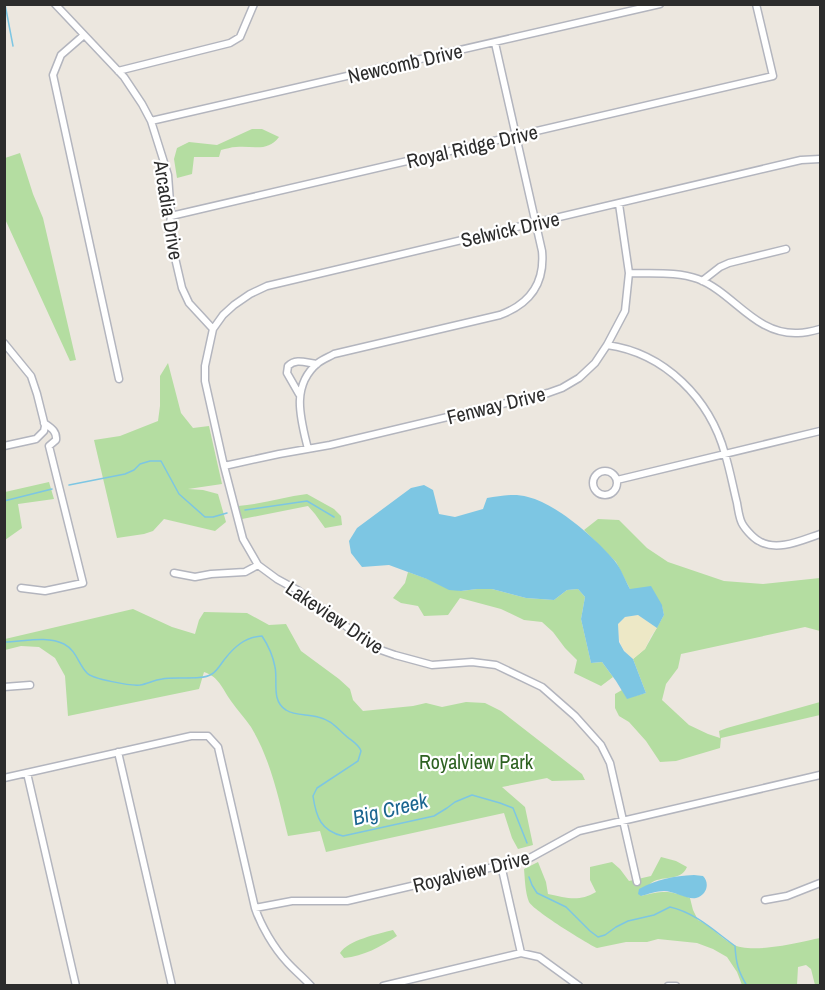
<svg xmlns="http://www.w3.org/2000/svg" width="825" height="990" viewBox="0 0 825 990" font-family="'Archivo Narrow',sans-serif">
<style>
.green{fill:#b4dda1}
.sand{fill:#ede8c6}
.water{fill:#7dc6e3}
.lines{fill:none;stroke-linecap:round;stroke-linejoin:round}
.stream{stroke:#7dc6e3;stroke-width:1.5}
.street-casing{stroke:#b3b5be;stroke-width:9}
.street{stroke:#fff;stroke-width:6}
.labels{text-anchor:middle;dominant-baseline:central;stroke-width:4.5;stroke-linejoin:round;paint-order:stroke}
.street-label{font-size:20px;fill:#2c2c2c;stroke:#fff}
.park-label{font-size:20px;fill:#2e6222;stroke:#fff}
.water-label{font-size:21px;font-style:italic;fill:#1b6590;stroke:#fff}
</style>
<rect width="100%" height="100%" fill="#ece7df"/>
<!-- green -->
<path class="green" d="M252,129H262L279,137C267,153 252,145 236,147C231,147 226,149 221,150L219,157H194L192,174L177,178L174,159L177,148L189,142L217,145Z
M20,153L33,194L43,218L76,360L70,361L5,219V158Z
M168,363L181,413L193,428L209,426L222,484L188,489L203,490L218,494L226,522L215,531L164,519L153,531L144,534L117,538L94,440L120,436L158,421L160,406V376Z
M49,482L54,499L18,504L22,528L5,540V492Z
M307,494L334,509L341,516L342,525L325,528L315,514L308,506L242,519L238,506C262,504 284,497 307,494Z
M598,519L619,520L647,548L668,562L724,581L763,584L820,578V631L805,627L681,654L678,668L666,684L662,700L689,725L708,734L720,738L719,731L727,728L820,702V715L721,738L720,748L676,761L660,762L646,741L629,722L619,716L615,708V694L622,690L627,698L646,693L633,659L645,649L664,615L662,606L630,589L616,562L584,530Z
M408,572L461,591L477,589H492L526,598L554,600L567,590L578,589L585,597L581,619L591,663L602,662L613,677L601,686L574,673L577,660L565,648L553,632L542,622L524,620L501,609L460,598L448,615L424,616L418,606L401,603L393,598L405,583Z
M133,609L172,627L195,634L199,620L204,612L247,613L269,625L286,624L301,651L339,679L350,689L353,700L363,711L413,706L426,703L442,707L466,702L485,703L501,711L582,774L585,780L552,781L547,778L502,787L525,807L533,845L518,849L512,838L504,813L326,852L320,831L288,836C279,800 271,760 251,727C245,718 237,710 231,701C222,688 219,677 204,672L199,689L68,716L65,676L55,658L39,647L21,646L5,650V639Z
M661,857L676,861L687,867C680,883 661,874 650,884C646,887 644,892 641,896C663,891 668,890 690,898L693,910L698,920C711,926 720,937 732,944C751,955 800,942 820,938V985H815L811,969L806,965L798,967L797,985H742L737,972L727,957L713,949L697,943L658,939L647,942H626L597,948C586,943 533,910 529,902C525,892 525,879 524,869L538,862L546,882L548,894C567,898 579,902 596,892L590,880V867L612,862L620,869L629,881L651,876Z
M393,930L397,936C380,947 364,956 344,958L340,953C348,940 378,934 393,930Z"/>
<!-- sand -->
<path class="sand" d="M638,615L657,628L651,636L645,649L633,659C619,647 619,642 618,624L625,617Z"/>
<!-- water -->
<path class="water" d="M424,485L433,490L439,514L455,517L483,509L487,498C501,496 514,493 528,497C557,504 595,538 614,560C621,568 625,580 630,589L651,586L662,605L664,615L657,628L638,615L625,617L618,624L619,642L624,651L633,659L646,693L627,699L616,681L602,662L591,663L581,619L585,597L578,589L567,590L554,600L526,598L492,589H477L461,591L449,590L427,579L389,565L362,567L351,553L349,541L357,528L411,488Z
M694,875L703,876C710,883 707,895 696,898C688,900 674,891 664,891C657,891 648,894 641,896L638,894L639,889C658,879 673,876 694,875Z"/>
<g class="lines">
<!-- stream -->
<path class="stream" d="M5,4L13,46
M69,485L125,474L134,470L140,464L150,461H161L179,494L205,517H213L227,513
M4,501L52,489
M245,510L307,501L334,517
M4,642C23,642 46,635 64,644C77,651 78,664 87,673C92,679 131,686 140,685C147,684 154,680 162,679C176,676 201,681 212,674C217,671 221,664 224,660C234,647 245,637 262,636C268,645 273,656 275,667C278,681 271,701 286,710C295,716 308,714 318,717C331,720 336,727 345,735C351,741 358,743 361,751L358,761L317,788L313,796C316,817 321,831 343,836L434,816L447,808L455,802L472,795L500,803L513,808L527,843
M529,877L532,885L537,893L566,907L590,931L598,937L605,935L616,927L628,921L654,915L670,907C696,913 714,931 735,946C736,963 738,971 747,986"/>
<defs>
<path id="street" d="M55,4L124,77L142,104L151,121L168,175L171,216L169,232L182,288L189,303L213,329
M84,35L61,55L53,75L119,379
M118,71L230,43L240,37L254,4
M151,121L660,4
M171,216L773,76L756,4
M629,273C651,274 677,271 698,279C734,293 755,335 798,333C805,333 813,331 820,329
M702,281L720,267L729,263L786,249
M4,343L31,376L37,394L45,426L44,431L36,439
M607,345C665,353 710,399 725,454C730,470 733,487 737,503C738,509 739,516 741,521C743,527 753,538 759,541C777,552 802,540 820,534
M299,394L287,373L288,366C296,358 306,363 317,364
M4,446L36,439
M308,449C301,420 290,386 318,363C323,359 329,357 334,354L500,315C530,304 545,283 542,251L495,43
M224,466L279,454L330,445L548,393L562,388L579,378L595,363L607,345L625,311L629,273L619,204
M593 483a12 12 0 1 1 24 0a12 12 0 1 1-24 0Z
M617,480L820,431
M174,573L195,577L211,574L245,572L258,565
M21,588L45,591L83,583L49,446L56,440C57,431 51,428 44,423
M4,687L30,685
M118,752L172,986
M27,773L76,986
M4,778L191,736H208L218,747L255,908C261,926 274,948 287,962C294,970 303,977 311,986
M501,865L521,953
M637,882L610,763L601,745L575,716L542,687L496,665L472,662L432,665L395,655L375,648L299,591L277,579L258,565L243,539L224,466L205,381V366L213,329L223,315L234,305L250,294L267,286L801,160L820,159
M765,900L787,896L820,883
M255,908L292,901H347L528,859L579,831L820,775
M383,986L521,953L539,957L579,986
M668,986H676"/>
</defs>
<!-- street casing -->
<use href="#street" class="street-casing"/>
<!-- street -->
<use href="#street" class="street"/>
</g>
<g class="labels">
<!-- street labels -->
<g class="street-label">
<text transform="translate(405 63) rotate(-13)">Newcomb Drive</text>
<text transform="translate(472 146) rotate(-13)">Royal Ridge Drive</text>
<text transform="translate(169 210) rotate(81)">Arcadia Drive</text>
<text transform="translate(510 229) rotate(-13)">Selwick Drive</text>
<text transform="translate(496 405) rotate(-14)">Fenway Drive</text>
<text transform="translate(335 617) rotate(34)">Lakeview Drive</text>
<text transform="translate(471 871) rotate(-14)">Royalview Drive</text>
</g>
<!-- park labels -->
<g class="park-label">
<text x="476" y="761">Royalview Park</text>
</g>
<!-- water labels -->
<g class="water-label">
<text transform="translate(390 809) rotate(-14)">Big Creek</text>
</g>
</g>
<!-- border -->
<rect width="825" height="990" fill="none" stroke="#2c2c2c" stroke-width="12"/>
</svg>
